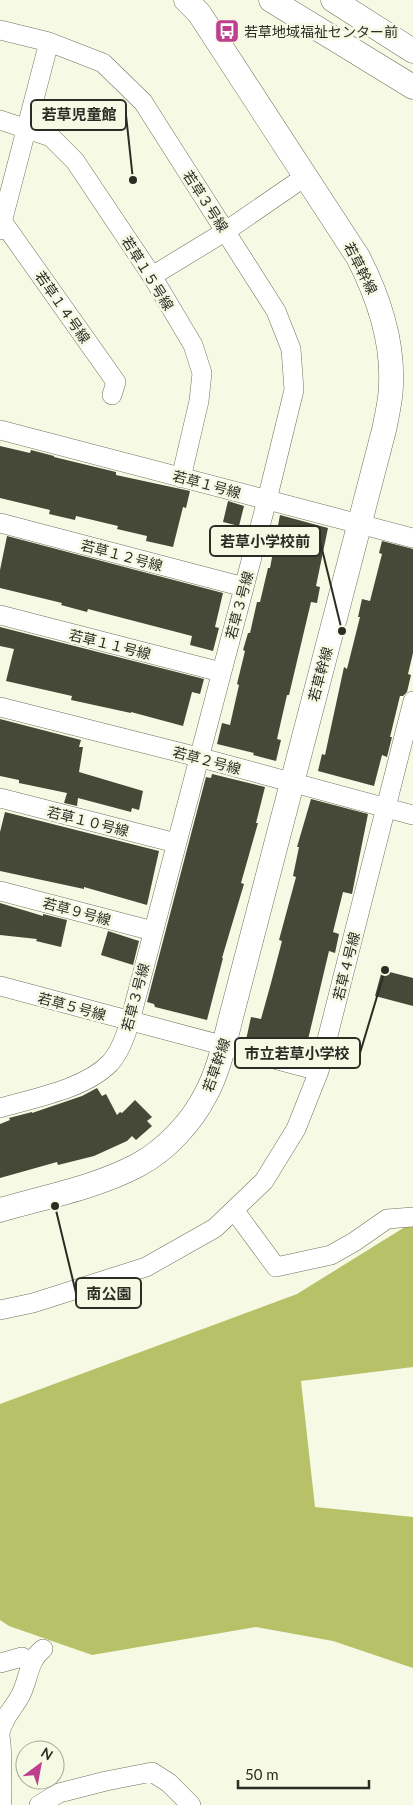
<svg xmlns="http://www.w3.org/2000/svg" width="413" height="1805" viewBox="0 0 413 1805" font-family="Lato,'Noto Sans JP',sans-serif">
<style>
.forest{fill:#b7c268}
.building{fill:#464937}
.lines{fill:none;stroke-linecap:round;stroke-linejoin:round}
.minor-casing{stroke:#6e715e;stroke-width:20}
.tertiary-casing{stroke:#6e715e;stroke-width:25}
.minor{stroke:#fff;stroke-width:19}
.tertiary{stroke:#fff;stroke-width:24}
.labels{text-anchor:middle;dominant-baseline:central;stroke-width:5;stroke-linejoin:round;paint-order:stroke}
.poi-label{font-size:14px;fill:#2b2c24;stroke:#f6fae4;text-anchor:start}
.street-label{font-size:14px;fill:#2b2c24;stroke:#f6fae4}
.leader{fill:none;stroke:#2b2c24;stroke-width:2}
.callout-dot{fill:#2b2c24;stroke:#f6fae4;stroke-width:2}
.callout{fill:#f6fae4;stroke:#2b2c24;stroke-width:2}
.callout-label{font-size:15px;text-anchor:middle;font-weight:bold;fill:#2b2c24}
</style>
<rect width="100%" height="100%" fill="#f6fae4"/>
<!-- forest -->
<path class="forest" d="M413,1222V1367L301,1381L315,1507L413,1517V1668L333,1641L256,1627L92,1655L9,1626L0,1620V1404L297,1294Z"/>
<!-- building -->
<path class="building" d="M0,446L30,453L31,450L54,456V457L116,472V475L190,491L186,508L183,507L173,547L146,541L147,536L117,529L118,526L76,516L75,520L49,514L50,510L0,498Z
M228,501L244,506L239,526L223,522Z
M280,515L328,528L316,586L320,587L317,603L311,602L289,695H287L277,739L281,740L276,761L253,755L254,753L217,744L222,723L230,725L239,685L237,684L245,651L243,650L248,633H250L257,602H260L268,568H270Z
M7,536L223,593L215,627L219,628L213,651L190,645L192,636L88,609L87,612L61,605L62,603L0,588V570Z
M382,541L413,549V653L408,674L411,675L407,692L403,696H400L390,737H392L387,757L382,755L374,786L318,771L322,754L325,755L344,667L347,669L360,617H358L362,599L370,601L382,554L379,553Z
M0,627L204,679L200,694L192,692L183,726L131,712V713L71,700L72,696L6,681L14,649L0,646Z
M0,719L81,740L79,747H83L79,772L143,791L139,810L132,808L131,812L78,798L77,806L64,803L67,793L19,783V780L0,776Z
M212,774L265,787L256,823H258L241,883L244,884L222,958H223L207,1020L155,1007L154,1004L147,1002L206,777L211,778Z
M311,799L368,814L352,894L343,892L333,932L339,934L335,953L329,951L306,1048L274,1040L273,1047L246,1040L251,1017L261,1019L271,983L282,941L279,940L296,877L293,876L299,847H297Z
M5,812L159,851L147,905L84,887V889L0,871V832Z
M0,903L43,916V914L67,920L61,947L36,941L37,939L0,935Z
M108,931L139,941L133,965L101,955Z
M382,970L413,978V1006L375,996Z
M97,1088L102,1096L106,1094L117,1115L120,1112L122,1113L135,1100L152,1117L147,1121L152,1126L136,1140L132,1136L127,1141L94,1156L58,1165L57,1162L0,1178V1124L10,1120L9,1118L32,1112V1113L82,1096Z"/>
<g class="lines">
<defs>
<path id="minor" d="M0,30L49,42L103,63L143,102L276,311L291,349L294,390L267,500L130,1021C126,1035 120,1052 110,1063C85,1089 34,1098 0,1108
M0,120L51,137L75,161L152,276L193,345L202,373L199,401L181,478
M2,221L116,382L112,395
M0,230L49,42
M152,276L226,231L306,176
M0,430L413,538
M0,523L244,587
M0,615L221,672
M0,707L198,757L413,815
M0,798L176,843
M0,891L153,931
M0,986L319,1071
M234,1210L276,1267L331,1255L354,1242L387,1219L413,1217
M0,1310L33,1303L146,1267L215,1228L264,1181L296,1129L319,1071L413,701
M0,1663L22,1657L31,1662
M0,1733C3,1718 12,1710 19,1698C29,1682 27,1661 43,1649
M0,1736C4,1759 0,1782 2,1805
M39,1805L59,1793L106,1781L152,1772L169,1783L191,1805"/>
<path id="tertiary" d="M271,0L413,87
M333,0L413,51
M0,1210C45,1197 97,1187 138,1165C166,1150 192,1122 206,1094C218,1072 224,1045 230,1021L384,430C387,415 391,399 391,384C393,339 378,296 358,257L199,13L186,0"/>
</defs>
<!-- minor casing -->
<use href="#minor" class="minor-casing"/>
<!-- tertiary casing -->
<use href="#tertiary" class="tertiary-casing"/>
<!-- minor -->
<use href="#minor" class="minor"/>
<!-- tertiary -->
<use href="#tertiary" class="tertiary"/>
</g>
<!-- icons -->
<defs>
<symbol id="bus-square" viewBox="-11 -11 22 22"><rect x="-9" y="-9" width="18" height="18" rx="4" fill="#bd3f8e" stroke="#f6fae4"/><path d="M-5-6H5V4H4V6H2V4H-2V6H-4V4H-5ZM-3.5-4V0h7V-4ZM-3.5 1.2v1.5H-2V1.2ZM2 1.2v1.5H3.5V1.2Z" fill="#fff"/></symbol>
</defs>
<g fill-rule="evenodd">
<use href="#bus-square" x="213" y="17" width="28" height="28"/>
</g>
<g class="labels">
<!-- poi labels -->
<g class="poi-label">
<text x="244" y="31">若草地域福祉センター前</text>
</g>
<!-- street labels -->
<g class="street-label">
<text transform="translate(206 201) rotate(57)">若草３号線</text>
<text transform="translate(361 268) rotate(63)">若草幹線</text>
<text transform="translate(148 273) rotate(58)">若草１５号線</text>
<text transform="translate(63 307) rotate(55)">若草１４号線</text>
<text transform="translate(207 484) rotate(15)">若草１号線</text>
<text transform="translate(122 555) rotate(15)">若草１２号線</text>
<text transform="translate(239 605) rotate(-75)">若草３号線</text>
<text transform="translate(110 644) rotate(14)">若草１１号線</text>
<text transform="translate(320 674) rotate(-75)">若草幹線</text>
<text transform="translate(207 760) rotate(15)">若草２号線</text>
<text transform="translate(88 821) rotate(14)">若草１０号線</text>
<text transform="translate(77 911) rotate(15)">若草９号線</text>
<text transform="translate(346 966) rotate(-76)">若草４号線</text>
<text transform="translate(135 997) rotate(-75)">若草３号線</text>
<text transform="translate(72 1006) rotate(15)">若草５号線</text>
<text transform="translate(216 1065) rotate(-71)">若草幹線</text>
</g>
</g>
<!-- callouts -->
<path class="leader" d="M133 180L126 115M342 631L320 541M385 970L360 1053M55 1206L76 1293"/>
<g class="callout-dot">
<circle cx="133" cy="180" r="5"/>
<circle cx="342" cy="631" r="5"/>
<circle cx="385" cy="970" r="5"/>
<circle cx="55" cy="1206" r="5"/>
</g>
<g class="callout">
<rect x="31" y="100" width="95" height="30" rx="5"/>
<rect x="210" y="526" width="110" height="30" rx="5"/>
<rect x="235" y="1038" width="125" height="30" rx="5"/>
<rect x="76" y="1278" width="65" height="30" rx="5"/>
</g>
<g class="callout-label">
<text x="79" y="120">若草児童館</text>
<text x="265" y="547">若草小学校前</text>
<text x="297" y="1059">市立若草小学校</text>
<text x="109" y="1299">南公園</text>
</g>
<!-- north arrow -->
<g transform="translate(40 1765) rotate(32)"><circle r="24" fill="#f6fae4" stroke="#a5a897"/>
<path d="M0-4L9 19L0 12L-9 19Z" fill="#bd3f8e"/>
<text y="-8" font-size="14" font-weight="bold" text-anchor="middle" fill="#2b2c24">N</text>
</g>
<!-- scale -->
<path d="M238 1780v8h131v-8" fill="none" stroke="#2b2c24" stroke-width="2.5"/>
<text x="245" y="1780" font-size="15" fill="#2b2c24" stroke="#f6fae4" stroke-width="4" paint-order="stroke">50 m</text>
</svg>
